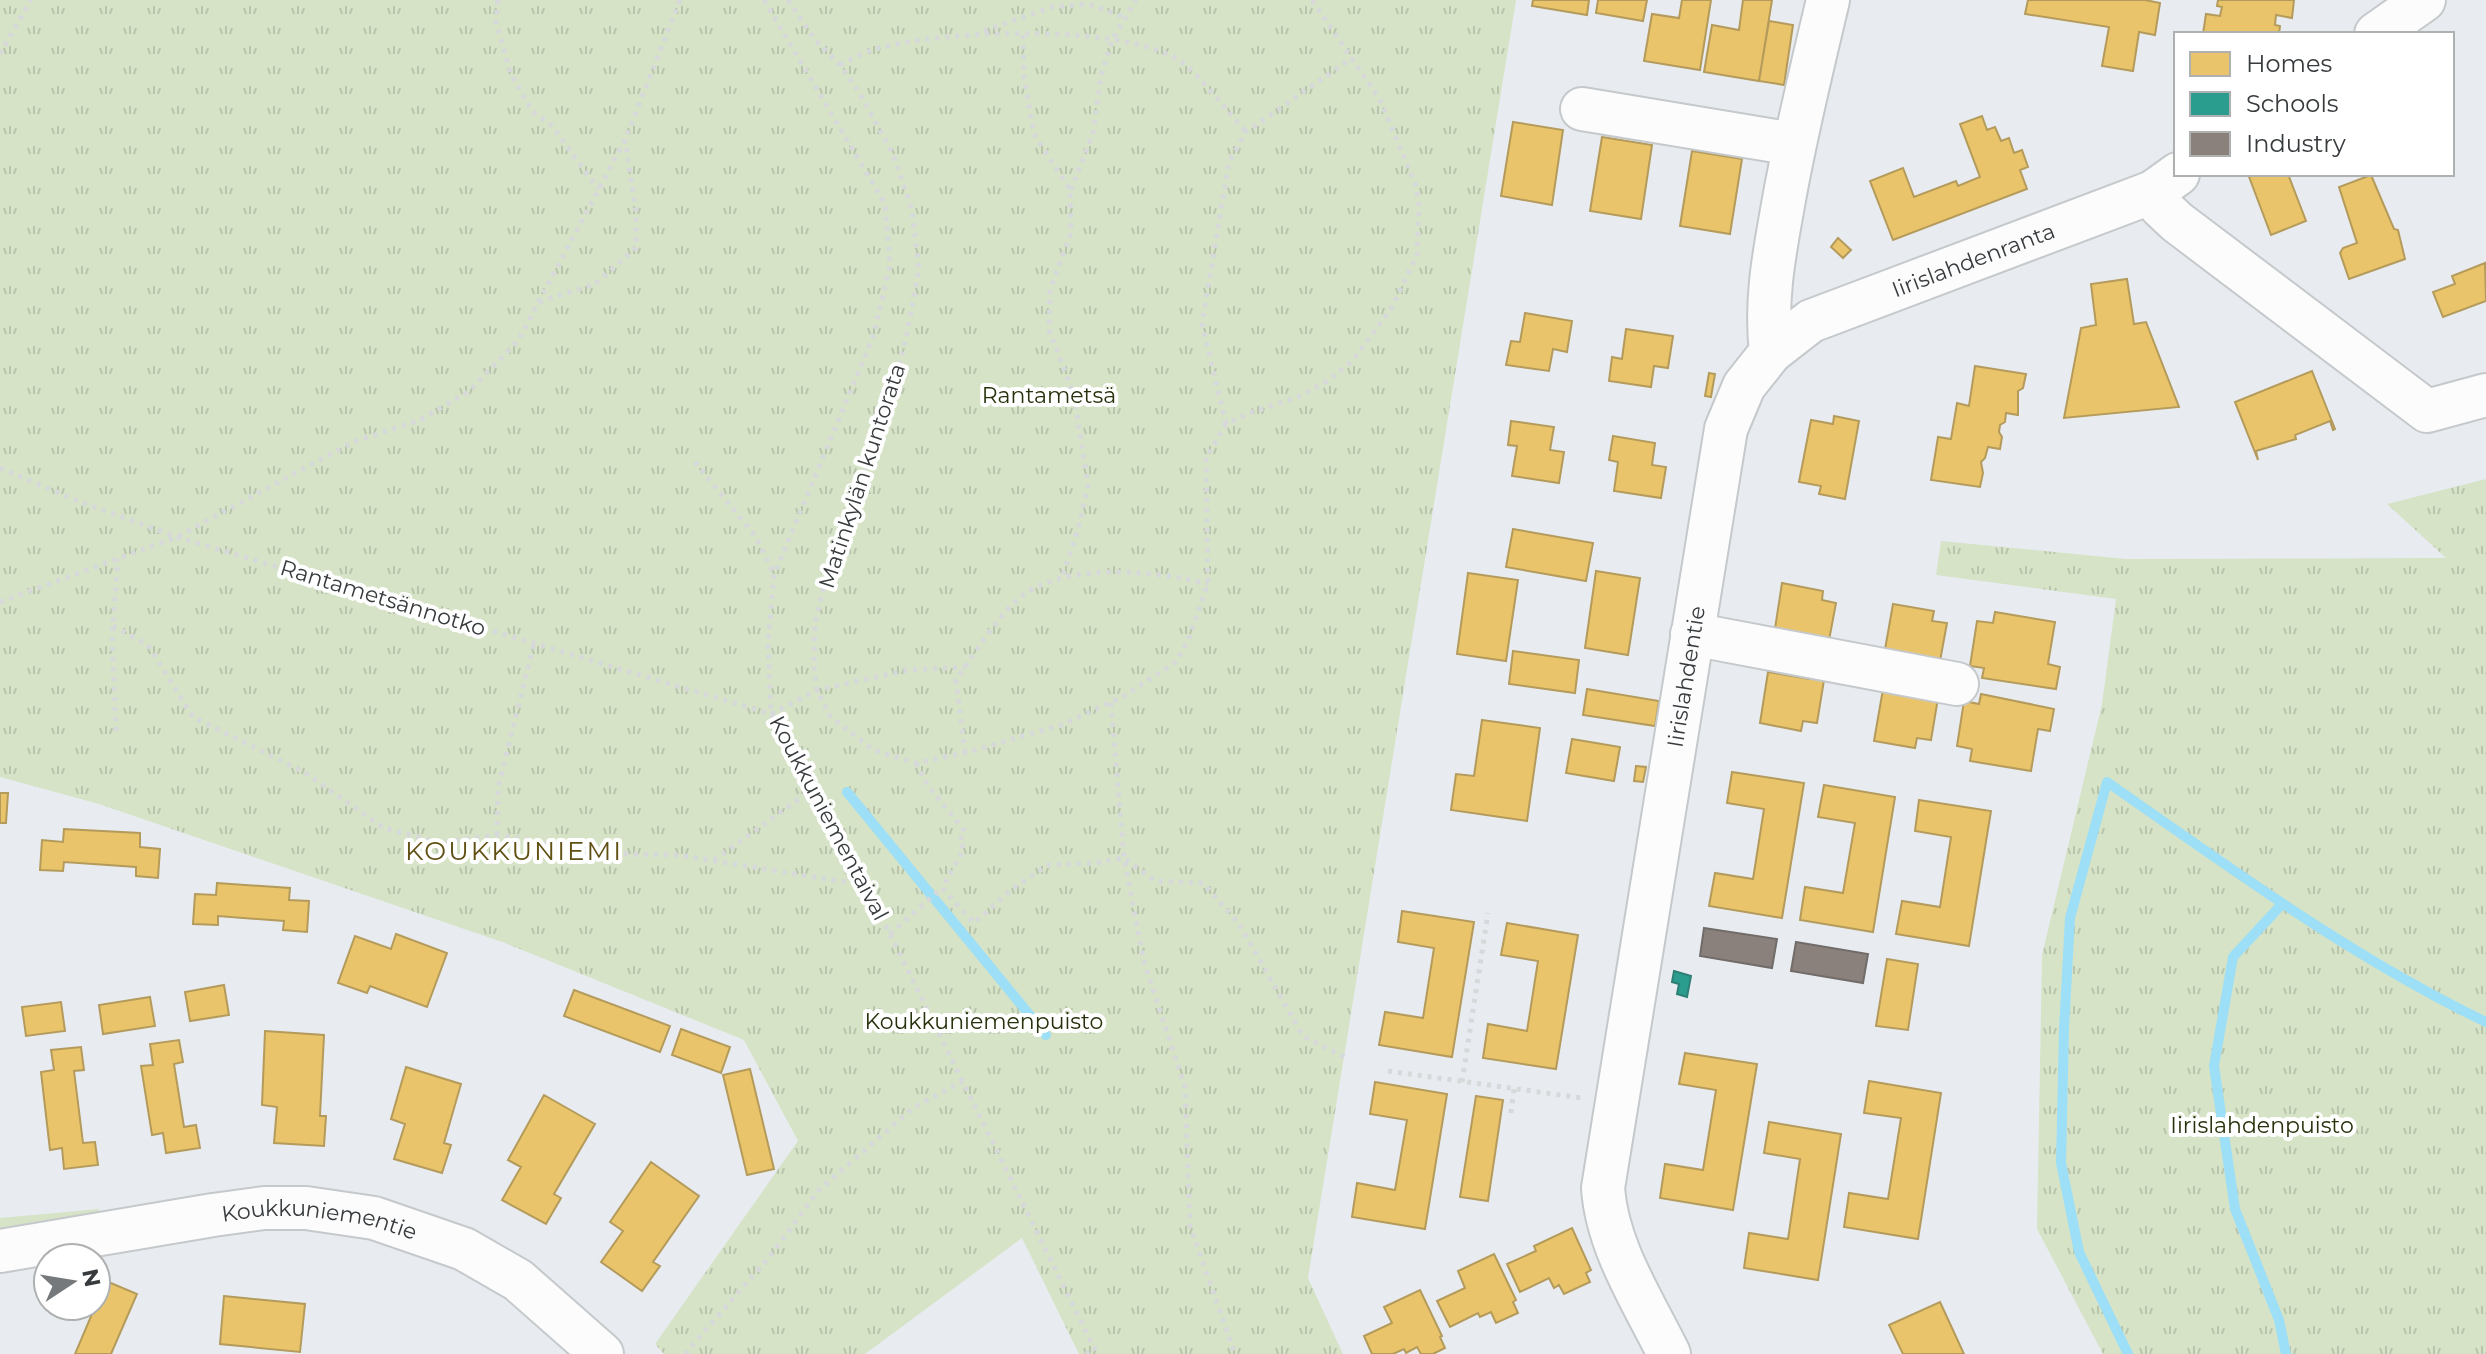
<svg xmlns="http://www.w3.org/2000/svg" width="2486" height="1354" viewBox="0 0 2486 1354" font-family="Montserrat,sans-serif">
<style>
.grass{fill:#d6e3c7}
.park{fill:url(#park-tufts)}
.homes{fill:#e9c46a;stroke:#b49b5c;stroke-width:2}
.schools{fill:#2a9d8f;stroke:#2e8076;stroke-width:2}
.industry{fill:#8a817c;stroke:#716c69;stroke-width:2}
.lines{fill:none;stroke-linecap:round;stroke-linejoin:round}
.stream{stroke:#9ddff6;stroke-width:10}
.minor-casing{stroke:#c5c9cb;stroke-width:46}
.path{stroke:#d7d8da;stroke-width:5;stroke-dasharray:4 6;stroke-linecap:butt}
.minor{stroke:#fcfcfd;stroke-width:42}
.labels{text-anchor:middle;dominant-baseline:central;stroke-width:8;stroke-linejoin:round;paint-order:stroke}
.street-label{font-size:22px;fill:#373b3d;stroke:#fff}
.park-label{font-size:22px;fill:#27320c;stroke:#fff}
.quarter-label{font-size:26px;letter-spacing:2px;fill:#615013;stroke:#fff}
</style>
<defs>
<pattern id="park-tufts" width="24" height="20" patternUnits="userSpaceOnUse" patternTransform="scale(2)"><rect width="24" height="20" fill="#d6e3c7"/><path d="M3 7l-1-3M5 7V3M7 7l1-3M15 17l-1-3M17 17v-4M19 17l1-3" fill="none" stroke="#b8c4ac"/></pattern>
</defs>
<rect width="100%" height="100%" fill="#e8ecf0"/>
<!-- grass -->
<path class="grass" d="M99,1209L100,1217L0,1235V1218Z"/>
<!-- park -->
<path class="park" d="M0,0H1516L1308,1278L1343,1354H1079L1022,1238L865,1354H664L655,1344L798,1141L744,1040L505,943L99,804L0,777Z
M2486,479V1354H2103L2037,1229L2042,955L2102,704L2116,599L1936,575L1941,541L2126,559L2446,558L2387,504Z"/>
<!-- homes -->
<path class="homes" d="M1533,0H1589L1587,15L1532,6Z
M1598,0H1647L1643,21L1596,13Z
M1682,0H1711L1700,70L1644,61L1652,14L1679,18Z
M1743,0H1772L1759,81L1704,72L1712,25L1739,30Z
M2028,0H2145L2160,3L2155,35L2139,32L2133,71L2102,66L2109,27L2025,14Z
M2218,0H2294L2292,18L2276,15L2275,25L2280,26L2279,34H2203L2206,14L2220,16L2222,7L2217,6Z
M1769,21L1793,25L1784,85L1759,81Z
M1982,116L1987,130L1995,127L2001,141L2009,138L2014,153L2022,150L2028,167L2020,170L2027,189L1893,240L1870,181L1903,168L1914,197L1956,181L1958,186L1980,177L1960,124Z
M1513,122L1563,130L1552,205L1501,196Z
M1602,137L1652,145L1641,219L1590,211Z
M1692,151L1742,159L1730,234L1680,226Z
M2248,174H2288L2306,221L2271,235Z
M2371,175L2394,229L2398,230L2405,259L2349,279L2340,253L2343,248L2357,243L2339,187Z
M1838,238L1851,250L1843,258L1831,247Z
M2485,263L2486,301L2443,317L2433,292L2455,284L2452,276Z
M2127,279L2134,324L2146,322L2179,407L2064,418L2081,328L2096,325L2091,284Z
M1525,313L1572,321L1567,352L1553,349L1549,371L1506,365L1511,341L1520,342Z
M1626,329L1673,336L1668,368L1654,366L1651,387L1609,381L1612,357L1622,359Z
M1975,366L2026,374L2023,388L2018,391V415L2006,413L2005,422L2000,425L1999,432L2002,437L2000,449L1988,447L1985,458L1981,462L1983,473L1980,487L1931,480L1938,437L1951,439L1957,403L1969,406Z
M2312,371L2335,429L2333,430L2330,421L2295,435L2296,439L2256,451L2258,460L2235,402Z
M1709,373L1715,374L1711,397L1705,396Z
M1834,416L1859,421L1845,499L1819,494L1821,486L1799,482L1811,420L1833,424Z
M1511,421L1554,427L1550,450L1564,452L1559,483L1512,476L1517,446L1508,445Z
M1613,436L1655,443L1652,465L1666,467L1661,498L1614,491L1618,462L1609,460Z
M1513,529L1593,543L1586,581L1506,567Z
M1596,571L1640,578L1628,655L1585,648Z
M1468,573L1518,580L1506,661L1457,654Z
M1782,583L1823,591L1822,600L1836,603L1827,651L1774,635Z
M1893,604L1934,611L1932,621L1947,623L1938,672L1884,655Z
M1995,612L2055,622L2048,664L2060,667L2056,689L1982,678L1984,668L1970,666L1977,621L1993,623Z
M1513,651L1579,660L1575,693L1509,684Z
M1768,672L1810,679L1811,672L1825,674L1817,723L1803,721L1801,731L1760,723Z
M1587,689L1659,701L1655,726L1583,715Z
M1883,689L1939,692L1931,740L1917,738L1915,748L1874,741Z
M1981,694L2054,709L2050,731L2038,729L2031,771L1970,761L1972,749L1957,746L1964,701L1979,704Z
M1482,720L1540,728L1527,821L1451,810L1456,774L1474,776Z
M1572,739L1620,747L1614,781L1566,773Z
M1636,766L1646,767L1643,782L1634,781Z
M1732,772L1804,783L1782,918L1709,906L1715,873L1753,879L1764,809L1727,803Z
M1824,785L1895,797L1873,932L1800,920L1805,887L1843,893L1855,823L1818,817Z
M0,793H8L6,823H0Z
M1919,800L1991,811L1969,946L1896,934L1902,901L1940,907L1951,837L1915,831Z
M64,829L140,833V847L160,849L158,878L136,876V867L64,862L63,871L40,870L42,840L63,842Z
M217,883L290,888L289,900L309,901L307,932L283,930L284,921L218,916V925L193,924L195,894L216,895Z
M1402,911L1474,922L1452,1057L1379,1045L1385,1012L1423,1018L1434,948L1398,942Z
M1507,923L1578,935L1556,1069L1483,1058L1488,1024L1527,1031L1538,961L1501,955Z
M396,934L447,953L427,1007L370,986L367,993L338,983L355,936L391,949Z
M1887,959L1918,964L1908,1030L1876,1026Z
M224,985L229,1015L190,1021L185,992Z
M574,990L670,1026L660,1052L564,1016Z
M150,997L155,1026L103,1034L99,1005Z
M61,1002L65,1031L26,1036L22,1007Z
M681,1029L730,1047L721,1073L672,1055Z
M265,1031L324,1035L320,1116H326L324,1146L274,1143L277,1107L262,1105Z
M179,1040L183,1062L174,1064L184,1127L196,1125L200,1148L166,1153L163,1133L152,1135L141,1066L153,1065L150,1044Z
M81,1047L84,1070L74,1071L83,1143L95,1142L98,1165L64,1169L62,1148L50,1150L41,1072L54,1070L51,1050Z
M1685,1053L1757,1064L1733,1210L1660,1198L1665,1164L1703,1170L1716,1090L1679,1084Z
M406,1067L461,1084L444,1143L451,1145L442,1173L394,1159L405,1124L391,1119Z
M750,1069L774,1169L747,1175L723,1075Z
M1869,1081L1941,1093L1918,1239L1844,1227L1849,1193L1888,1199L1901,1118L1864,1113Z
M1375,1082L1447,1094L1425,1229L1352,1217L1357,1183L1395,1190L1407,1120L1370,1114Z
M544,1095L595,1124L554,1194L561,1198L546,1224L502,1200L521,1167L508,1160Z
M1476,1096L1503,1100L1488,1201L1460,1197Z
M1769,1122L1841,1134L1818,1280L1744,1268L1749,1233L1788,1239L1800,1159L1764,1153Z
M651,1162L699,1196L653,1262L660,1266L642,1291L601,1262L623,1231L610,1222Z
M1572,1228L1591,1270L1586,1273L1590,1282L1564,1294L1559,1285L1554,1288L1549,1278L1520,1292L1507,1264L1536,1251L1534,1246Z
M1494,1254L1516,1300L1513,1302L1518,1313L1496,1323L1491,1312L1480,1317L1478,1313L1450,1327L1437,1301L1465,1288L1458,1271Z
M106,1281L137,1294L111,1354H75Z
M1420,1290L1442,1336L1440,1337L1445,1348L1433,1354H1421L1417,1347L1406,1353L1404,1349L1393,1354H1372L1364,1336L1392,1323L1384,1307Z
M224,1296L305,1304L300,1352L220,1344Z
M1940,1302L1964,1354H1903L1889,1325Z"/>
<!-- schools -->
<path class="schools" d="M1674,971L1691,976L1687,997L1677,994L1679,984L1672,982Z"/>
<!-- industry -->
<path class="industry" d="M1704,928L1777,939L1772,968L1700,956Z
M1796,942L1868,954L1863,983L1791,971Z"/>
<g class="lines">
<!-- stream -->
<path class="stream" d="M847,792L1046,1035
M2282,904L2233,957L2214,1066L2235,1209L2279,1320L2286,1354
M2128,1354L2079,1252L2061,1163L2064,1029L2070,918L2107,782C2229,867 2351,957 2486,1022"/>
<defs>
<g id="minor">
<path d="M2376,34L2424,0"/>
<path d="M1582,109L1794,144"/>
<path d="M2153,192L2161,207L2177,222L2427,411L2486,395"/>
<path id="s1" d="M1771,352L1811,321L2153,192L2178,174"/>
<path d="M1692,634L1957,684"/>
<path id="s2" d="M0,1251L213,1215L264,1208H306L374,1218L464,1249L518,1280L602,1354"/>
<path id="s3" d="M1669,1354C1643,1301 1607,1247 1603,1188L1726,429L1744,386L1771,352C1765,301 1774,255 1783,205C1795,136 1812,68 1828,0"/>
</g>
</defs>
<!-- minor casing -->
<use href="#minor" class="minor-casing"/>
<!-- path -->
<path class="path" d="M498,0L496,22L511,74L532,111L552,126L598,189
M764,0L885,204L890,266L873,337L774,575L768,644L771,714L890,934L1097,1354
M788,0L815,40L840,65L859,92L892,152L912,209L919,269L907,333L888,412L836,539L815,622L814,666L817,690L830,716L873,750L916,763L965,753L1064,724L1124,696L1176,662L1188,640L1208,584L1206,458L1226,424L1252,412L1298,397L1329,380L1353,360L1391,309L1417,255L1419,206L1417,188L1380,100L1312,0
M984,31L1052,7L1088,4L1125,17
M1023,35L1024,77L1034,134L1070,190L1071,233L1050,290L1049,330L1074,395L1088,485L1079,526L1063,575
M0,54L31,0
M840,65C852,59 866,51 879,48C944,30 1130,22 1184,64C1203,79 1229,113 1246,132
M1071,190L1093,133L1101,75L1112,40L1136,0
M539,302L595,284L636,248V211L625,140
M1226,424L1202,324L1229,162L1246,132L1352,58
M695,462L756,537L774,574
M0,468L78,501L177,537L771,714L817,690L908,670L965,667
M0,602L177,537L353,442L420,420L469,391L518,341L538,303L625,140L680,0
M113,626L148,645L193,717L304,772L384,828L440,843L497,835L625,854L678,855L864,885
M1111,703L1124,858L1144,962L1185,1087L1190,1226L1235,1354
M116,731L112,635L118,559
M965,753L956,680C975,653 992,624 1016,601C1058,561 1156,570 1208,584
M916,763L928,786L965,831L959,841L964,849L942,888
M497,835L498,788L534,643
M714,860L812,790
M890,934L942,888L974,923L1012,889L1048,865L1094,863L1124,858L1155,881L1203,883L1239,924L1303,1036L1344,1057
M1388,1071L1582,1098
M1462,1082L1488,913
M1511,1113L1514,1089
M685,1354L771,1255L818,1191L913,1108L963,1081
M1086,1354L1094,1349"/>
<!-- minor -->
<use href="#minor" class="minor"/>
</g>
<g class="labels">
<!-- street labels -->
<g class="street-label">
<text stroke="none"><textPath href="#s1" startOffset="224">Iirislahdenranta</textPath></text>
<text transform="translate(862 476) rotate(-72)">Matinkylän kuntorata</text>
<text transform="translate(383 598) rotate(17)">Rantametsännotko</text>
<text stroke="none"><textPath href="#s3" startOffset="698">Iirislahdentie</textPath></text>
<text transform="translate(829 818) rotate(62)">Koukkuniementaival</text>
<text stroke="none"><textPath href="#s2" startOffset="324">Koukkuniementie</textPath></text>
</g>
<!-- park labels -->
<g class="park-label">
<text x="1049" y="395">Rantametsä</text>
<text x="984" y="1021">Koukkuniemenpuisto</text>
<text x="2262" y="1125">Iirislahdenpuisto</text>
</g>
<!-- quarter labels -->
<g class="quarter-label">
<text x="514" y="851">KOUKKUNIEMI</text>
</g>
</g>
<!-- legend -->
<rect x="2174" y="32" width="280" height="144" fill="#ffffff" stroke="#afb1b1" stroke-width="2"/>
<rect x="2190" y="52" width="40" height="24" fill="#e9c46a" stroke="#afb1b1" stroke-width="2"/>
<text x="2246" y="72" font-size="24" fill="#373b3d">Homes</text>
<rect x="2190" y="92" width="40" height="24" fill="#2a9d8f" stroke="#afb1b1" stroke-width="2"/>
<text x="2246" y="112" font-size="24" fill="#373b3d">Schools</text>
<rect x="2190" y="132" width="40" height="24" fill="#8a817c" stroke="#afb1b1" stroke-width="2"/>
<text x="2246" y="152" font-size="24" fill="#373b3d">Industry</text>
<!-- north arrow -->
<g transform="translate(72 1282) rotate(78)"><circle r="38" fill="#ffffff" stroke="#afb1b1" stroke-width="2"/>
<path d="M0-6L14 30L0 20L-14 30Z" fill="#75797c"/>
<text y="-12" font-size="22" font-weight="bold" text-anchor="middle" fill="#373b3d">N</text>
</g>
</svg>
